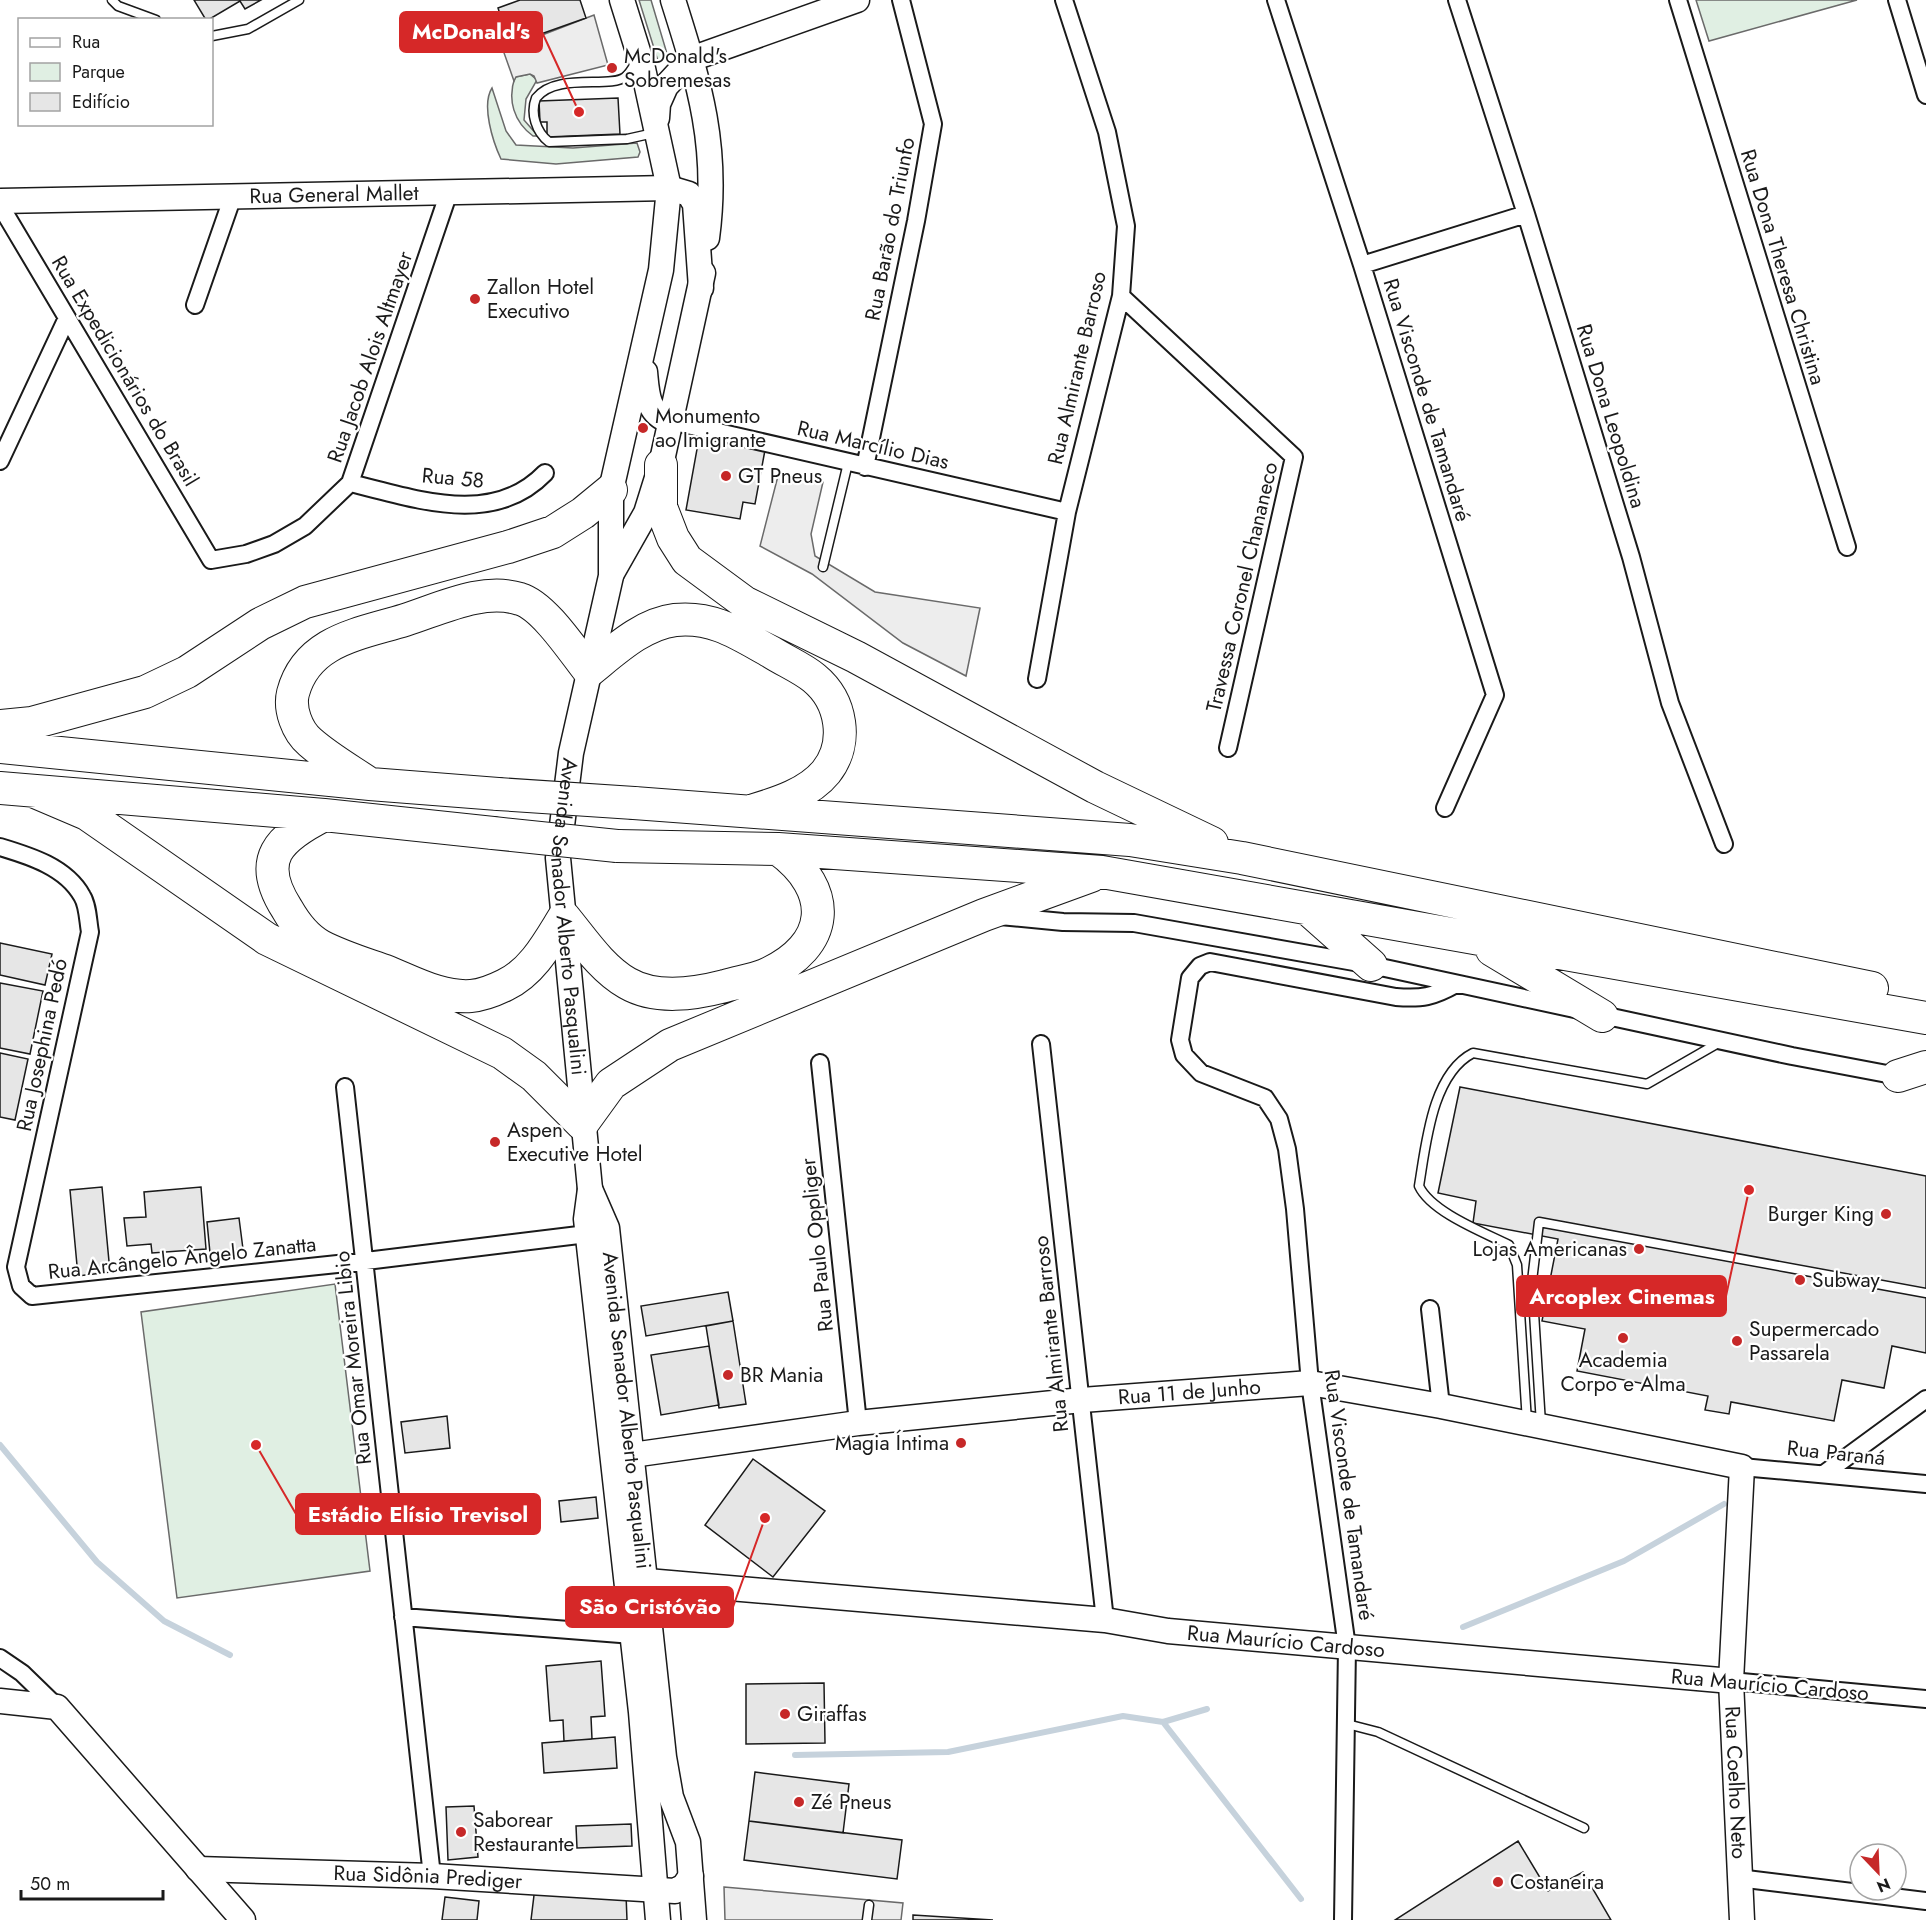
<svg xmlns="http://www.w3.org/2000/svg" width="1926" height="1920" viewBox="0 0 1926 1920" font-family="Jost,sans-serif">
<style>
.green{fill:#e0efe3;stroke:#6a6a6a;stroke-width:1.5}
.parking{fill:#ededed;stroke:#6a6a6a;stroke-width:1.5}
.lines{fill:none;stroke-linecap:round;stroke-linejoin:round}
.stream{stroke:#c6d2dc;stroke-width:6}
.building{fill:#e6e6e6;stroke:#1a1a1a;stroke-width:1.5}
.lane-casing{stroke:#1a1a1a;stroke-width:11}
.street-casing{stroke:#1a1a1a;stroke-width:20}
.secondary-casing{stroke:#1a1a1a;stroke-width:27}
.highway-casing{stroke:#1a1a1a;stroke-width:34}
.lane{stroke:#fff;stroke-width:8}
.street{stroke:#fff;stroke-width:16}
.secondary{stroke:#fff;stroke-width:24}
.highway{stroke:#fff;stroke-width:32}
.highway-bridge-casing{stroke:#1a1a1a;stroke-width:34;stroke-linecap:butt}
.highway-bridge{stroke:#fff;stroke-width:32}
.poi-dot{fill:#c62828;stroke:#fff;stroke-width:2}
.labels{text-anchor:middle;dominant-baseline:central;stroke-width:4.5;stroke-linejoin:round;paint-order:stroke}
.poi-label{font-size:21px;fill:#1a1a1a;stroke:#fff;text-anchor:start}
.street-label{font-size:21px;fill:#1a1a1a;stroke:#fff}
.leader{fill:none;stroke:#d62828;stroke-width:2}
.callout-dot{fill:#d62828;stroke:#fff;stroke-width:2}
.callout{fill:#d62828;stroke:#d62828;stroke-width:2}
.callout-label{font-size:22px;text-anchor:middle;font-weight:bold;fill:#fff}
</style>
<rect width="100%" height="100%" fill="#fff"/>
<!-- green -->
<path class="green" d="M639,0H651L668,57L658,61Z
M1696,0H1857L1709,41Z
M530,74L537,80L526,99L524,120L538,136H533C514,122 507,100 515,77Z
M492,88L506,131L516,145L573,148L637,143L640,152L638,157L556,164L501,159C493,142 481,105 492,88Z
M335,1284L370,1571L177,1598L141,1312Z"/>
<!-- parking -->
<path class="parking" d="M594,15L608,65L537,83L534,76L530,74L516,77L514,81L503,50Z
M779,472L823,482L811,534L815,556L875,592L980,608L966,676L903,643L812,574L760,546Z
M724,1887L903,1903L901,1920H725Z"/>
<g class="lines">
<!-- stream -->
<path class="stream" d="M0,1445L97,1562L164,1621L230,1655
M1463,1627L1624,1561L1724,1504
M1163,1722L1301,1899
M795,1755L948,1752L1123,1716L1163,1722L1207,1709"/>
</g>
<!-- building -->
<path class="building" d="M194,0H261L245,9L240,1L208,20H206Z
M520,0H580L586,18L510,45L498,8Z
M618,98L620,134L547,137V122H540L539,101Z
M699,438L765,450L755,504L743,502L740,519L686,510Z
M0,943L52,954L45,985L0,975Z
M0,983L43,991L30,1054L0,1048Z
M0,1053L28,1059L15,1120L0,1117Z
M1460,1087L1926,1176V1353L1892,1346L1884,1388L1842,1380L1834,1421L1731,1402L1729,1414L1705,1410L1708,1396L1577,1371L1585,1329L1542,1321L1558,1239L1473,1223L1476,1201L1438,1193Z
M102,1187L110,1272L78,1276L70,1190Z
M201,1187L206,1249L152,1253L151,1244L127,1246L124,1218L146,1217L144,1192Z
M239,1218L243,1249L210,1253L207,1222Z
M728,1292L733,1321L646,1336L641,1306Z
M733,1321L746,1404L719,1408L706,1326Z
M709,1346L719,1405L661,1415L651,1355Z
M447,1416L450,1448L405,1453L401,1422Z
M753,1459L825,1511L773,1577L705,1525Z
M596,1497L598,1518L561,1522L559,1501Z
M601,1661L605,1716L591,1717L592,1739L564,1741L563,1720L550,1721L546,1666Z
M824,1683L825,1743L746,1744V1684Z
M615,1737L617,1768L544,1773L542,1743Z
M755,1772L849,1784L843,1833L749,1821Z
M474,1806L478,1857L448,1860L446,1807Z
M749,1821L902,1840L897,1879L744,1860Z
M631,1824L632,1846L577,1848L576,1826Z
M1518,1841L1548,1891L1583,1872L1611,1920H1395Z
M535,1887L626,1894L627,1920H531Z
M445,1897L479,1901L477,1920H442Z
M913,1915L993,1920H913Z"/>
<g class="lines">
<defs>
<path id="lane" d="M112,0L118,6L156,20
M212,36L248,29L299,0
M636,62C633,67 630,73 625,77C610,89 556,72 536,98C530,113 536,132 549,142L627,139L654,133
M823,567L848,463
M1527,1422L1517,1265L1509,1245C1483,1232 1431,1212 1419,1186C1426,1144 1432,1074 1473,1053L1647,1084L1720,1042
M1541,1424L1532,1281L1539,1222L1926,1293
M1347,1724L1378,1732L1584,1828
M867,1920L869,1905"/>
<path id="street" d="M1276,0L1362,265L1495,695L1445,808
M1457,0L1526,214L1631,557L1670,703L1724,844
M1678,0L1847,547
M1897,0L1926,95
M0,205L211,560L246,554L274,544L305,526L350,483L449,192
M1362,265L1526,214
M1121,296L1294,457L1228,748
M195,305L233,196
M670,421L1067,512
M0,461L67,318
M865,467L916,221L933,124L901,0
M350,483C414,498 492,528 545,473
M1037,679L1067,512L1121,296L1126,226L1107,132L1064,0
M0,847C30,856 66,867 82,896C88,905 88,922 90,932L16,1267L21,1286L32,1296L366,1261L587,1234
M1000,916L1063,922L1134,923L1371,965L1792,1056L1903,1077
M1041,1044L1105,1620
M820,1063L858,1423
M345,1087L432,1876
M1430,1309L1441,1406
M1742,1467L1926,1484
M1825,1473L1926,1399
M403,1617L633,1635
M0,1658L22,1673L57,1707
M1731,1681L1926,1699
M1738,1878L1926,1901
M1343,1920L1347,1647L1310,1383L1295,1209L1287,1149L1279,1119L1265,1098L1201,1073L1184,1055L1180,1040L1190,978L1200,966L1210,962L1396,997C1422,999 1433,997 1456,984"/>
<g id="secondary">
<path id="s1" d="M622,0L642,64L669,188L661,270L611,490V576L571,753L558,858L590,1189L586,1219L641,1712L658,1920"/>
<path d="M673,0C700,85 719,148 707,238"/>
<path d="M657,118L658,104L666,86L691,59L857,0"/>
<path id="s2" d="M0,201L669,188L689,194L695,204L701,288"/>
<path d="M645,372C647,393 647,414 670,421"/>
<path d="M612,573L646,513L661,465L703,273"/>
<path id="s3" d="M590,1189L607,1228L664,1757L671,1797L688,1842L694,1920"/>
<path id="s4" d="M632,1455L858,1423L1082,1400L1310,1383L1441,1406L1742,1467L1731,1681L1742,1920"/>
<path id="s5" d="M647,1581L1105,1620L1168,1631L1731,1681"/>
<path d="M0,1701L57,1707L243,1920"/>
<path id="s6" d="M198,1869L432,1876L675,1891L684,1886L691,1876"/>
</g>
<path id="highway" d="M661,465V507L673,538L687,560L744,602L856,657L1095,787L1212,843
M0,726L32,723L145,692L187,672L260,624L305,602L508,547L553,532L583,513L611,490
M0,747L370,784L498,794
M370,784C351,771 328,758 310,742C297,731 289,709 293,693C307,640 360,634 405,620C440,609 483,587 520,599C544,606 573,651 589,671C614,651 642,624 675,620C713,616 739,634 771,652C785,661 802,668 814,678C842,701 849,743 826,772C809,793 778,803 754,810
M0,788L324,815L493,833
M33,791L87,814L267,939L502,1053L534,1076L582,1124L611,1084L670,1045L984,915L1091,876
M634,803L1130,840L1242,858L1872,988
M324,815C279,838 255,859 287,909C295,923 306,938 321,946C342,957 366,964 388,972C415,983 442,998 471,996C482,995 495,990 505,985C533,972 549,941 564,917C583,940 601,968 627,983C656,1000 694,994 725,986C738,982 753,980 765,975C831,946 835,890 778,849
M617,846L778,849L1102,872L1926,1018
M1309,910L1371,965
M1492,950L1602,1016
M1898,1076L1926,1067"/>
</defs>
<!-- lane casing -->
<use href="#lane" class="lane-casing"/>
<!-- street casing -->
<use href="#street" class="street-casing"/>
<!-- secondary casing -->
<use href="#secondary" class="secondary-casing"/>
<!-- highway casing -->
<use href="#highway" class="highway-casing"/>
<!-- lane -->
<use href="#lane" class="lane"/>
<!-- street -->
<use href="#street" class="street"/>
<!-- secondary -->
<use href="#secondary" class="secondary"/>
<!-- highway -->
<use href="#highway" class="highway"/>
<defs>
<path id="highway-bridge" d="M498,794L634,803
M493,833L617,846"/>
</defs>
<!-- highway-bridge casing -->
<use href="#highway-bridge" class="highway-bridge-casing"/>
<!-- highway-bridge -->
<use href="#highway-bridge" class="highway-bridge"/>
</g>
<!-- markers -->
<g class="poi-dot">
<circle cx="612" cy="68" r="6"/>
<circle cx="475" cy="299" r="6"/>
<circle cx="643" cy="428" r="6"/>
<circle cx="726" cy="476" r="6"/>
<circle cx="495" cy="1142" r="6"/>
<circle cx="1886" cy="1214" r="6"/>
<circle cx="1639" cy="1249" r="6"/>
<circle cx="1800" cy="1280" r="6"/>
<circle cx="1623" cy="1338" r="6"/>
<circle cx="1737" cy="1341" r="6"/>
<circle cx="728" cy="1375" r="6"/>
<circle cx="961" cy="1443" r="6"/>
<circle cx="785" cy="1714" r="6"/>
<circle cx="799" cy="1802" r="6"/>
<circle cx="461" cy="1832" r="6"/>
<circle cx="1498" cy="1882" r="6"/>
</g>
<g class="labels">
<!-- poi labels -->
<g class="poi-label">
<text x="624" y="56">McDonald's<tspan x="624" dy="24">Sobremesas</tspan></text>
<text x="487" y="287">Zallon Hotel<tspan x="487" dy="24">Executivo</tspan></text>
<text x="655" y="416">Monumento<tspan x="655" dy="24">ao Imigrante</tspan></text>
<text x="738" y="476">GT Pneus</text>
<text x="507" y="1130">Aspen<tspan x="507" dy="24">Executive Hotel</tspan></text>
<text x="1874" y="1214" text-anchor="end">Burger King</text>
<text x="1627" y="1249" text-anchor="end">Lojas Americanas</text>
<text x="1812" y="1280">Subway</text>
<text x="1749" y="1329">Supermercado<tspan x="1749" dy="24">Passarela</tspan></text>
<text x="1623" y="1360" text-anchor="middle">Academia<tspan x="1623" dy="24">Corpo e Alma</tspan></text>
<text x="740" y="1375">BR Mania</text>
<text x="949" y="1443" text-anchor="end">Magia Íntima</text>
<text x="797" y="1714">Giraffas</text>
<text x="811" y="1802">Zé Pneus</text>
<text x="473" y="1820">Saborear<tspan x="473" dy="24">Restaurante</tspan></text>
<text x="1510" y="1882">Costaneira</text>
</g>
<!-- street labels -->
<g class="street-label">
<text stroke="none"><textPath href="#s2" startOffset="334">Rua General Mallet</textPath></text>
<text transform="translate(890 229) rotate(-79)">Rua Barão do Triunfo</text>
<text transform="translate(1783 267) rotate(73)">Rua Dona Theresa Christina</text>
<text transform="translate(370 357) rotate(-71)">Rua Jacob Alois Altmayer</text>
<text transform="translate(1077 368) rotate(-77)">Rua Almirante Barroso</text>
<text transform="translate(125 371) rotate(59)">Rua Expedicionários do Brasil</text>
<text transform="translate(1427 400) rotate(73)">Rua Visconde de Tamandaré</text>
<text transform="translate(1611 416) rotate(73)">Rua Dona Leopoldina</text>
<text transform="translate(873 445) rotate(13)">Rua Marcílio Dias</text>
<text transform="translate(453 478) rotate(5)">Rua 58</text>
<text transform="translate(1242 587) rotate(-77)">Travessa Coronel Chananeco</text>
<text stroke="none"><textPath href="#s1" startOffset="934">Avenida Senador Alberto Pasqualini</textPath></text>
<text transform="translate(42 1045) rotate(-78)">Rua Josephina Pedó</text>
<text transform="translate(817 1245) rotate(-96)">Rua Paulo Oppliger</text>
<text transform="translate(182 1258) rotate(-6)">Rua Arcângelo Ângelo Zanatta</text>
<text transform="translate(1051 1334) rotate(-96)">Rua Almirante Barroso</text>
<text transform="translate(353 1358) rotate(-96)">Rua Omar Moreira Libio</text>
<text stroke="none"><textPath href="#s4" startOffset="561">Rua 11 de Junho</textPath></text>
<text stroke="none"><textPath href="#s3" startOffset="226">Avenida Senador Alberto Pasqualini</textPath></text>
<text transform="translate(1836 1453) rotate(6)">Rua Paraná</text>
<text transform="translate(1349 1495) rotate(82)">Rua Visconde de Tamandaré</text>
<text stroke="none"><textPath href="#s5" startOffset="642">Rua Maurício Cardoso</textPath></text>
<text transform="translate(1770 1685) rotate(5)">Rua Maurício Cardoso</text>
<text stroke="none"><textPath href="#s4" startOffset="1438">Rua Coelho Neto</textPath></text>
<text stroke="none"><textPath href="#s6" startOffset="230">Rua Sidônia Prediger</textPath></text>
</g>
</g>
<!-- callouts -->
<path class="leader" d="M579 112L542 32M1749 1190L1726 1296M256 1445L296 1514M765 1518L733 1607"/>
<g class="callout-dot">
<circle cx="579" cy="112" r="6"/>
<circle cx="1749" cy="1190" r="6"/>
<circle cx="256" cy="1445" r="6"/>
<circle cx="765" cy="1518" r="6"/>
</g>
<g class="callout">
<rect x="400" y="12" width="142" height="40" rx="6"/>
<rect x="1517" y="1276" width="209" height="40" rx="6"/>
<rect x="296" y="1494" width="244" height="40" rx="6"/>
<rect x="566" y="1587" width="167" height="40" rx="6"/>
</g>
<g class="callout-label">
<text x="471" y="39">McDonald's</text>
<text x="1622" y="1304">Arcoplex Cinemas</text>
<text x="418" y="1522">Estádio Elísio Trevisol</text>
<text x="650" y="1614">São Cristóvão</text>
</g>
<!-- legend -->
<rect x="18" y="18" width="195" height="108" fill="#ffffff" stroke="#a3a3a3" stroke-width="1.5"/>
<rect x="30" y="38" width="30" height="9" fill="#ffffff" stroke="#a3a3a3" stroke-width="1.5"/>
<text x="72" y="48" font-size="18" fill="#1a1a1a">Rua</text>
<rect x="30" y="63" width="30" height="18" fill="#e0efe3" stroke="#a3a3a3" stroke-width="1.5"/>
<text x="72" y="78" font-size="18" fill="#1a1a1a">Parque</text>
<rect x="30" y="93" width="30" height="18" fill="#e6e6e6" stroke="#a3a3a3" stroke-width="1.5"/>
<text x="72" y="108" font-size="18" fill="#1a1a1a">Edifício</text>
<!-- north arrow -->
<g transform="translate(1878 1872) rotate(157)"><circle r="28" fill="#ffffff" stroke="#a3a3a3" stroke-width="1.5"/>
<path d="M0-4.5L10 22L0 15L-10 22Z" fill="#c62828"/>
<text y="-9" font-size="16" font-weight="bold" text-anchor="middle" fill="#1a1a1a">N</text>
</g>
<!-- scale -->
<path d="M21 1890v9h142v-9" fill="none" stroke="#1a1a1a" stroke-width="3"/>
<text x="30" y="1890" font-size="18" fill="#1a1a1a" stroke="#ffffff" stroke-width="4.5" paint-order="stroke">50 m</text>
</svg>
